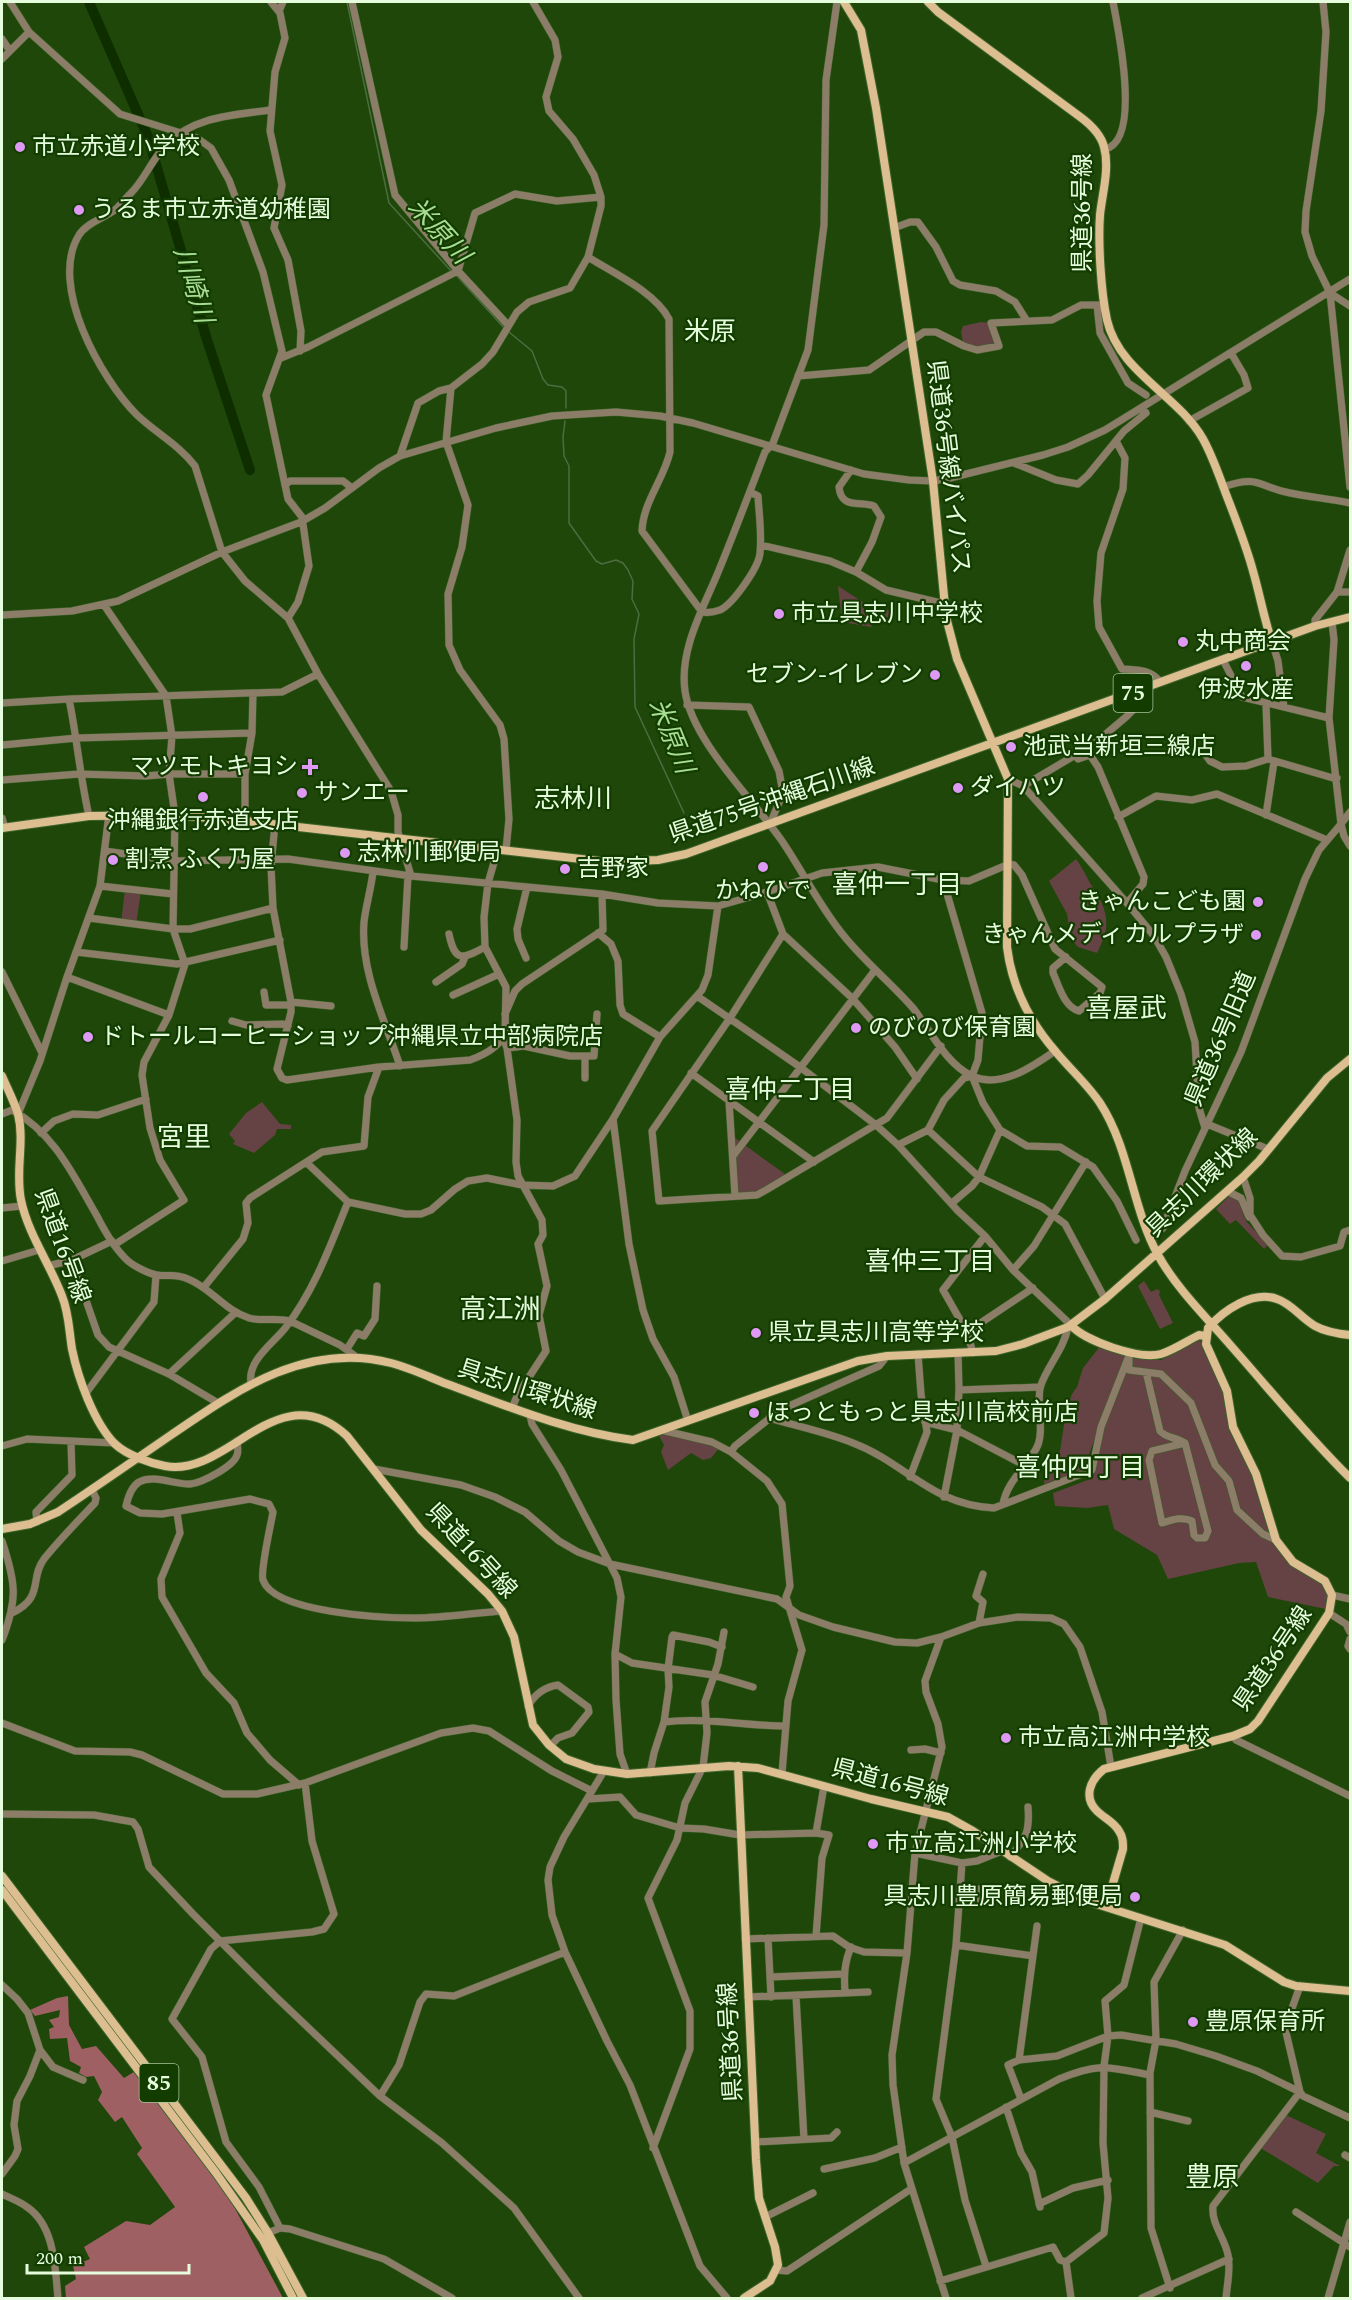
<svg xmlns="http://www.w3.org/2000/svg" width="1352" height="2300" viewBox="0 0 1352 2300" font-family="Spectral,'Noto Sans JP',serif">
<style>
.green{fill:#654243}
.forest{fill:#9e6063}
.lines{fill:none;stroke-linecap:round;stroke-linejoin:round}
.stream{stroke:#4e6c42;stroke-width:1.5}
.river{stroke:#0e2e00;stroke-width:10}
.minor-casing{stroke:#3e642b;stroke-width:8}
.major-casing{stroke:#3e642b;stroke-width:10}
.minor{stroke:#8c7d68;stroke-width:7}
.major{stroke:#dcbe91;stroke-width:8}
.poi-dot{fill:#dd99f3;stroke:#133c00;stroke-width:2}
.labels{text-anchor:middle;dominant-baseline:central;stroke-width:4.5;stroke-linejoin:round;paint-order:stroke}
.shield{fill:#133c00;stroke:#a6c39b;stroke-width:1.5}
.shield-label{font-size:22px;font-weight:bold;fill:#e5fddd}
.poi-label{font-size:24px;fill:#e5fddd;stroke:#133c00;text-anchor:start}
.street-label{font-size:24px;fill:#e5fddd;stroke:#133c00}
.water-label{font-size:26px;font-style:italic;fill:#a8dd94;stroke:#133c00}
.neighbourhood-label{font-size:26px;fill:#e5fddd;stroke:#133c00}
.quarter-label{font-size:27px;fill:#e5fddd;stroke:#133c00}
</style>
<rect width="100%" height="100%" fill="#1e4709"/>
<!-- green -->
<path class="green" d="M981,322L991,323L999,346L977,350L964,346L961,332L963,326Z
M838,586L877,611L890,610L892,617L876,618L871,627L842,622Z
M1076,859C1080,864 1086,875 1090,883C1107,909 1113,923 1097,953L1078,947L1071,939L1067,914L1049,881Z
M125,889L141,891L136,925L121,923Z
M262,1102L280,1124L291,1125V1129H277L275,1135L254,1153L233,1144L235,1141L229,1134L246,1113Z
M731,1135L789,1177L757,1195L735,1196Z
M1230,1195L1237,1198L1246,1221L1268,1245L1264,1249L1236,1220L1230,1224L1216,1209Z
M1144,1281L1151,1292L1157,1289L1160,1291L1159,1295L1173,1323L1160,1329L1138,1286Z
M1200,1340L1224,1392L1230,1428L1252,1475L1272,1541L1321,1582L1329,1596L1326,1609L1268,1597L1256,1562L1239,1563L1168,1579L1157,1555L1114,1529L1108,1505L1087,1508L1055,1506L1053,1493L1093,1478L1104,1429L1130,1358L1161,1360Z
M1101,1345L1126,1357L1083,1470L1044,1484L1045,1469L1060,1451L1066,1411L1072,1394L1077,1387L1083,1368Z
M657,1432L721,1446L711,1458L703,1460L691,1453L668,1470L661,1452L664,1445Z
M1284,2114L1326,2134L1316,2153L1340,2166H1334L1318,2183L1259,2147Z"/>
<!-- forest -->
<path class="forest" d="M68,1996L69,2025L82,2049L96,2046L124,2078L137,2070L231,2201L283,2298H66L65,2286L76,2279L73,2266L90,2259L84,2247L126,2221L150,2225L175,2207L137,2154L142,2148L122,2117L115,2122L98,2100L102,2092L94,2076L86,2077L79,2073L81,2067L70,2061L67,2038L50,2039L49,2029L54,2027L49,2020L59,2017L60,2010L35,2016L30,2010L57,1998Z"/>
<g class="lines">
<!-- stream -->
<path class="stream" d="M347,2L389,203L452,272
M456,275L505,329
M509,332L532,351L543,379L548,385L562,387L566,391V408
M565,421L563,437L564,456L569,466V523L596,561L602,564L616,560L623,563L628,570L633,581L632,599L639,614L634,639L635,707L684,813"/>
<!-- river -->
<path class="river" d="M89,2L148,137L207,340L250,470"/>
<defs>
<path id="minor" d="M10,2L29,32L120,114L197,138L211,148L229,180L263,272L282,351L266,395L288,499L302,517L309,566L298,602L288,618
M271,2L280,13L285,38L275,72L270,131L282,185L274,228L288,260L301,331L300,351
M352,2L395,195L458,271L508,325
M837,2L826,80L824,225L808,350L773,443L765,452C750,491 735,531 719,570C704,607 679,649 685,691C692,741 753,799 782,841C803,872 820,907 844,936C865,962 891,983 913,1008C930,1030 946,1064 972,1076C1001,1089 1032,1067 1055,1051
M1323,2L1326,32L1321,111L1306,211L1305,232L1312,256L1330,293L1350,487
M279,11L283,2
M2,39L10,51
M2,59L29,32
M271,110C234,115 194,116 166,145C152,159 145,179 131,193C126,198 121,204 116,209C105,218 86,223 79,235C48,285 101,379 137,415C156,433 179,445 195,466L222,552L245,581L288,618L318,674L391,791L398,815V832L411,876
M1105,149C1142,141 1118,28 1113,2
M894,228L910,222H918L936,247L953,281L960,285L996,291L1015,302L1027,321
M588,257C613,273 655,292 669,319L670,452C664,479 643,502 642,531L702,612C708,613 714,612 720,610C733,604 759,567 760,553C762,534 759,514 758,496L750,492
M458,271L475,213L515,194L557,201L601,197
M1330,293L1350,306
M1097,305L1100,333L1128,383L1146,395
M281,358L308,347L458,271
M798,376L869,370L924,332H936L964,346L977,350L999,346L991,323L1052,320L1081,305H1104
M451,388L446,442L468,505L462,547L448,594L449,645L460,670L500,725L504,739L509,819L506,850
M1189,421L1248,388L1244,375L1231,353
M1116,441L1125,458L1123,489L1101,553L1097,601L1099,627L1122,669C1137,670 1151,669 1160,682
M400,456L418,403L439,391L451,388L482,364L493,352L517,312L529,302L570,288L588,257L601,206V197L594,175L573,139L549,111L546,97L558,57L555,40L533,2
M1014,463L1056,480L1078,484L1088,475L1124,431L1146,413L1142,408
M851,470L839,487C841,509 859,501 874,506L881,517L872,542L856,572
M285,485L290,481H343L352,488
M1223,487C1260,474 1258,487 1290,493C1310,497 1331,499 1350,503
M761,545L830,561L856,572L886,590L945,604
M1337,592H1350
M104,605L166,696L172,736L169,774L175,815L173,929L185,964L169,1015L144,1062L142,1075L150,1128L160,1160L184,1200L114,1245
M2,615L72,611L118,601L222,552L301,522L325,508L379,468L400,456L496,428L552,416L616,412L660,416L693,423L864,474L909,480L933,481L950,478L1043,455L1068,447L1105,430L1350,279
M1315,626V620L1337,592L1350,550
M1272,642L1278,661L1284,707
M1223,660L1242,697L1329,718
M69,699C77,738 80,777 89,816
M2,703L69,699L282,692L318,674
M1266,704L1268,759
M687,705L749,707L779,771L783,793L770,824
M2,745L77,738L252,733
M1205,754L1210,761L1222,767L1246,766L1268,759L1333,778H1337
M1076,755L1078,759L1090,755L1098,767L1144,877L1143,884L1127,903
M1008,779L1023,786L1127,903L1154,936L1166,957L1181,994L1195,1042L1199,1108L1205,1128
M2,780L79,774L146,776L169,774H245
M1023,786L1094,744L1126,717L1145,698V688
M1350,812L1341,824L1344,836L1350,846
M1266,815L1274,762
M1118,817L1156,796L1192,800L1217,794L1327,840
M2,818L5,828
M245,821V774L252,733L253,693
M275,824L271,866L273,908L291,1002V1012L277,1069L282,1078L287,1080L379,1067L470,1060C484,1055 501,1046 505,1032L506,987L485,947L484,917L488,883L498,849
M105,851L174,861L288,859L411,876L602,894L658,903L718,906L767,892L822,873L878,867L943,880L969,881L1009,864L1014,865L1022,875L1055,949L1102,987L1100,993L1079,1011C1064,1007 1059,986 1053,973V968L1066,957
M373,872C371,889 366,905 364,922C360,972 385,1020 400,1066
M943,880L982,1013L978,1060L972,1076L983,1103L1000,1130L1027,1146L1060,1147L1093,1167L1117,1201L1136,1240
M100,886L173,894
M767,892L783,934L852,998L895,1047L917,1079
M89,918L173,929H190L273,908
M598,933L611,944L618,961L620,1005L623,1014L660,1037
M449,934C455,963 463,959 485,947
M783,934L730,1018L652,1131L659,1201L757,1195L766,1190L887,1118L941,1046
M404,947L408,876
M76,952L177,964L280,940
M526,958L518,939L517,929L527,887
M2,972L42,1053
M67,977L169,1015
M436,982L462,964L465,957
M264,992L266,1005H291
M453,995L499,974
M697,996L800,1067L876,1125L898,1145L958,1211L985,1236L1013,1270L1071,1325
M291,1002L331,1006
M505,1014L515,991L522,984L603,930L602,894
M232,1021L246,1025L283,1024L288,1026
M503,1038L507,1048L517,1120L516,1162L518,1176L542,1220L543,1235L538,1244L547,1286L539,1315L546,1351L518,1394L512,1408
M507,1048L524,1046L570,1056H594L597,1014
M585,1056V1078
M691,1073L814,1162
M729,1101L735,1196
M2,1114L12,1110C55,1134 73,1175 97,1216C105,1232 115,1249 128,1261C134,1266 149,1274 157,1275C170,1277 174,1273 188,1279C211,1288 224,1310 249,1318C262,1322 276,1317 290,1321L340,1345L358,1358
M18,1114L40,1061L67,977L100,886L109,814
M613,1119L629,1244L643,1310L653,1339L674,1377L688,1421
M1207,1124L1268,1149
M928,1130L979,1177L1042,1207L1065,1224L1105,1299
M41,1133L54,1121L73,1114L98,1115L146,1099
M898,1145L928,1130L944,1100L964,1078L972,1076
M733,1156L875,970
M307,1163L348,1202L405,1214H421L431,1210L455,1189L468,1181L487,1178L522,1185L553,1186L575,1176L613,1119L660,1037L702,990L708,975L718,906
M1243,1177L1250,1198V1215L1263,1235L1282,1256L1301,1257L1340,1246L1344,1232L1350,1230
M1227,1191L1241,1198L1249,1217
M952,1203L972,1186L979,1177L1000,1130
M2,1208L22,1206
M1163,1228L1185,1171L1241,1052L1305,879L1319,850L1341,824L1329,718L1334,640L1332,622
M72,1260L98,1335L109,1347L169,1374L218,1403
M2,1261L39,1250
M48,1266L72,1260L112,1241
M1013,1270L1034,1246L1086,1162
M204,1287L243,1239L248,1223L246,1203L250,1198L322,1152L364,1146L368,1097L379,1067
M967,1332L1033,1288
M347,1349L357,1333L364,1336L375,1319L377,1286
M973,1353L967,1332L943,1290L985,1236
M1129,1358V1370L1161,1374L1191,1403L1215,1465L1229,1481L1237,1510L1263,1534L1276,1540
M1146,1372L1160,1431C1166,1438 1176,1437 1185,1443L1208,1531L1205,1538H1197L1194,1535L1192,1521C1182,1516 1172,1520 1162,1523L1149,1460L1152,1451L1185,1443
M169,1374L235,1313
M251,1383C247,1360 274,1343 286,1327C315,1289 330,1246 348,1202
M959,1390L1040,1387
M86,1393L154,1302L156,1275
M530,1415L532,1424L561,1470L617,1578L621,1597L615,1654L616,1700L620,1754L627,1774
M769,1418C796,1426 826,1432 853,1443C906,1463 931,1505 994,1508L1092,1470L1101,1427L1130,1353
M925,1422L957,1430L1024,1465
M661,1430L712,1442L731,1452L767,1481L782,1504L790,1586L786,1597L802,1650L788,1701L782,1773
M237,1441C237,1446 239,1451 237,1455C234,1466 202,1483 190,1484C175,1485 154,1474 139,1482C131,1487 128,1497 126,1506L140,1513L162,1514L250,1499L269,1504L273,1512C271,1524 260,1571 263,1580C274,1613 384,1618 415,1618C444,1618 473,1613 502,1611
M2,1446L27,1439L115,1443
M731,1452L735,1446L780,1410L879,1366L887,1356
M374,1469L461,1485L495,1497L525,1512L559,1541L578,1552L610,1564L777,1599L799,1615L833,1627L895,1642L917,1643L941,1637L979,1623L1018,1617L1051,1618L1064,1624L1080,1647L1102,1712L1111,1767
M910,1477L927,1432L921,1394L918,1354
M944,1497L957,1430L959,1390L958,1352
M1003,1504C1007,1482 1025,1468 1036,1449C1046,1432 1035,1401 1041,1385C1048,1365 1064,1349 1068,1327
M177,1513L180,1533L161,1579L162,1597L206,1673L234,1703L247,1733L270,1760L299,1785
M37,1522L36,1512L72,1475L71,1442
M2,1541C16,1583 18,1599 2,1640
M1332,1595L1350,1599
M12,1613C45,1597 29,1579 44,1559C60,1539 78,1521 95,1503L96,1498L92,1490
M1329,1613L1346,1624L1350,1632
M979,1623L983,1602L976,1596L983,1574
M941,1637L925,1681L926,1692L938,1724L942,1747L915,1853L907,1953L892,2055L893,2085L904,2163L946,2298
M1350,1639L1348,1646L1350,1649
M615,1654L632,1663L713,1675L753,1687
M528,1706C535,1694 544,1687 558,1685L588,1707L589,1712L572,1733L558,1738L550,1746
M664,1722C706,1717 745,1726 786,1726
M2,1723L75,1751L130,1752L142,1755L223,1794H257L305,1783L441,1733L473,1728L489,1731L552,1771L592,1791
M1233,1736L1236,1740L1350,1796
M911,1750L925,1749L941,1753
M604,1771L564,1837L550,1867L548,1880L552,1915L565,1952L607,2041L630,2085L700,2266L727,2298
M650,1773L654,1753L664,1722L669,1687L668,1669L672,1637L673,1635L709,1642L722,1647
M588,1799L620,1797L636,1815L680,1828L704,1829L740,1835L816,1833L824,1786
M2,1814L94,1815L133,1822L138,1829L149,1867L193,1914L276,1997L380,2096L442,2143L514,2208L579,2298
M915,1853L962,1863L977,1861L1002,1851
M1010,1857C1026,1838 1030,1832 1028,1807
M962,1863L956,1945L936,2099L952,2137L965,2200L986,2266
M961,1890L978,1889L980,1900L987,1901
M816,1936L822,1858L829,1835L816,1833
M768,1938L771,1997
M745,1939L833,1936L849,1947L864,1952L907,1953
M956,1945L1033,1956
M770,1977L844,1974
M2,1985L17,1999L28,2013L40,2050L53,2067L83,2080
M845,1993C844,1976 844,1963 851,1947
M796,1996L804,2139
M748,1997L868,1992
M1019,2060L1037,1926
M380,2096L399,2065L420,2002L426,1994L454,1996L565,1952
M1021,2099L1008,2065L1019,2060L1057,2056L1108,2036L1121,2035L1176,2044L1216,2056L1257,2071L1300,2092L1303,2096L1350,2118
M1006,2107L1021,2153L1032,2172L1040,2207
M1150,2112L1188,2121
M755,2142L831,2138L837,2132
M653,2148L690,2049V2011L648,1898L677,1840L685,1803L703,1767L707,1733L705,1702L718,1664L724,1632
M1345,2155L1350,2158
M904,2163L1059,2079C1100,2062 1109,2067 1150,2075
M824,2169L875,2158L902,2147
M2,2174L15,2156L18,2149L14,2125L17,2101L30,2076L40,2050
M2,2194C10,2198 19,2201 27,2207C55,2226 55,2268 58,2298
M1039,2204L1073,2188L1108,2180
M1296,2212L1350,2247
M765,2217L813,2193
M280,2228L259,2187L226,2142L202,2057L172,2019L211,1949L220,1941L312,1932L324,1929L334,1914L312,1841L305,1783
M268,2233L280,2228L290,2229L384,2259L452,2298
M776,2270L787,2271L911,2189
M940,2281L1053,2247L1060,2260L1066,2262
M1170,2288L1151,2228L1150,2073L1156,2040L1154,1982L1183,1930
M1071,2298L1066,2262L1104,2233L1108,2198L1103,2143L1104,2066L1108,2036L1105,2001L1124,1985L1141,1918
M1142,2298L1229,2259
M1226,2298C1227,2285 1231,2269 1228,2255C1225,2238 1211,2224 1213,2206L1300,2092L1285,2028L1300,1986
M1328,2298L1350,2222"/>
<path id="major" d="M844,2L861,30L876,108L933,481L946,617L957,659L1008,779L1007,947C1012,988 1029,1021 1056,1052C1070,1069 1088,1085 1100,1103C1130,1149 1132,1208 1158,1255C1176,1288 1208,1319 1232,1347C1271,1391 1308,1437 1350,1478
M928,2L938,12L1079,116C1090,124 1101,134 1104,147C1110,168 1102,195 1100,215C1098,243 1101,293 1107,320C1119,372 1178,395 1203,439C1213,457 1219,476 1226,494C1236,520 1246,545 1253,571C1260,595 1264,619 1272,642
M2,828L89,816L175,815L245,821L608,862L658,860L686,854L1315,626L1350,617
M2,1076C7,1088 14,1101 18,1114C25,1142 15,1171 21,1200C28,1234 50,1264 62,1296C69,1313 69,1331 72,1349C78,1378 94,1423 115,1444C127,1455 149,1463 165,1466C229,1478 277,1372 347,1436L421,1530L488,1594L502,1611L514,1637L533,1725L549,1745L566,1759L594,1769L627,1774L729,1766L758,1768L871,1799L948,1817L973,1831L1048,1881L1087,1901L1225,1945L1284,1982L1296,1986L1350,1991
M1071,1325C1084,1341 1140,1360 1161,1354C1174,1350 1187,1341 1199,1335L1205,1336
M2,1529L30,1524L58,1512C96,1487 133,1461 171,1435C237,1390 306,1341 391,1363C410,1368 429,1377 447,1384C507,1406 569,1432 633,1440L858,1361L887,1356L996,1351L1023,1344L1068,1327L1105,1299L1243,1177L1259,1161L1327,1078L1350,1059
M738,1766L756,2160L759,2198L775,2247L778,2265L770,2281L744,2298
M2,1876L246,2198L268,2233L303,2298
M2,1890L216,2173L263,2240L293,2298
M1106,1907L1123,1849C1123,1842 1123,1837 1119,1831C1114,1822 1104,1818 1097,1811C1083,1797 1090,1780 1104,1769L1233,1736L1250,1729L1258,1721L1329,1613L1332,1595L1325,1581L1293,1562L1276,1540L1256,1474L1233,1427L1227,1391L1206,1344L1208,1328C1224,1310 1253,1290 1277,1299C1292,1304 1301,1318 1315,1326C1324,1331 1340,1334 1350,1335"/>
</defs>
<!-- minor casing -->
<use href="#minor" class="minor-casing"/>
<!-- major casing -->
<use href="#major" class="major-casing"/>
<!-- minor -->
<use href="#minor" class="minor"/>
<!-- major -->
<use href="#major" class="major"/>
</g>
<!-- markers -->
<g class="poi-dot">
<circle cx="20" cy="147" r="6"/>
<circle cx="79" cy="210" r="6"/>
<circle cx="779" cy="614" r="6"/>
<circle cx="1183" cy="642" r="6"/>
<circle cx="1246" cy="666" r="6"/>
<circle cx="935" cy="675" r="6"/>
<circle cx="1011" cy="747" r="6"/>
<path d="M307 758h6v6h6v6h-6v6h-6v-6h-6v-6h6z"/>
<circle cx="958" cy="788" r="6"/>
<circle cx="302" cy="793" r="6"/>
<circle cx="203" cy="797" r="6"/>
<circle cx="345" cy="853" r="6"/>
<circle cx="113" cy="860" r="6"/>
<circle cx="763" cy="867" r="6"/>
<circle cx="565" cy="869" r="6"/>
<circle cx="1258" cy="902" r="6"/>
<circle cx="1256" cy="935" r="6"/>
<circle cx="856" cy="1028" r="6"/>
<circle cx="88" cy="1037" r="6"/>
<circle cx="756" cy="1333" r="6"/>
<circle cx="754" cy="1413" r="6"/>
<circle cx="1006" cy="1738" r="6"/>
<circle cx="873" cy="1844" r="6"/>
<circle cx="1135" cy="1897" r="6"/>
<circle cx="1193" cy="2022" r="6"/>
</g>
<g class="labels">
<!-- shield labels -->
<g class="shield">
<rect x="1113.5" y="674" width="39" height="38" rx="4.5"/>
<rect x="139.5" y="2064" width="39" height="38" rx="4.5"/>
</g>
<g class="shield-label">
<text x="1133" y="693">75</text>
<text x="159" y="2083">85</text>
</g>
<!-- poi labels -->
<g class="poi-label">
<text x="32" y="147">市立赤道小学校</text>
<text x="91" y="210">うるま市立赤道幼稚園</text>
<text x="791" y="614">市立具志川中学校</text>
<text x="1195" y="642">丸中商会</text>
<text x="923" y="675" text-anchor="end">セブン-イレブン</text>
<text x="1246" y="690" text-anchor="middle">伊波水産</text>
<text x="1023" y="747">池武当新垣三線店</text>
<text x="298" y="767" text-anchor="end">マツモトキヨシ</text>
<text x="970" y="788">ダイハツ</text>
<text x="314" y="793">サンエー</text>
<text x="203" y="821" text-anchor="middle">沖縄銀行赤道支店</text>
<text x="357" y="853">志林川郵便局</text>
<text x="125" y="860">割烹 ふく乃屋</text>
<text x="577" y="869">吉野家</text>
<text x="763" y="891" text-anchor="middle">かねひで</text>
<text x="1246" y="902" text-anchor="end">きゃんこども園</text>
<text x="1244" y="935" text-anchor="end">きゃんメディカルプラザ</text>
<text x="868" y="1028">のびのび保育園</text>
<text x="100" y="1037">ドトールコーヒーショップ沖縄県立中部病院店</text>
<text x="768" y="1333">県立具志川高等学校</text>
<text x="766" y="1413">ほっともっと具志川高校前店</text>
<text x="1018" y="1738">市立高江洲中学校</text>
<text x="885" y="1844">市立高江洲小学校</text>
<text x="1123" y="1897" text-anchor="end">具志川豊原簡易郵便局</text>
<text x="1205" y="2022">豊原保育所</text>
</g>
<!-- street labels -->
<g class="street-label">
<text transform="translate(1083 213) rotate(-90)">県道36号線</text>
<text transform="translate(948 467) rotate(83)">県道36号線バイパス</text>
<text transform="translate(772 801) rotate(-19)">県道75号沖縄石川線</text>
<text transform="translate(1221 1039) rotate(-67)">県道36号旧道</text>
<text transform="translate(1202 1183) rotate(-44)">具志川環状線</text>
<text transform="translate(62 1246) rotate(70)">県道16号線</text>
<text transform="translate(527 1390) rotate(18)">具志川環状線</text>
<text transform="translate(471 1551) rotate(47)">県道16号線</text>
<text transform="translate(1273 1659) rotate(-56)">県道36号線</text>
<text transform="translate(890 1783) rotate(15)">県道16号線</text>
<text transform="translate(731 2042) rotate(-93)">県道36号線</text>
</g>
<!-- water labels -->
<g class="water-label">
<text transform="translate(439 231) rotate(48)">米原川</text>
<text transform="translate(193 285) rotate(73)">川崎川</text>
<text transform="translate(671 736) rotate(68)">米原川</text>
</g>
<!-- neighbourhood labels -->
<g class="neighbourhood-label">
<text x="710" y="332">米原</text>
<text x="573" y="799">志林川</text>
<text x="897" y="885">喜仲一丁目</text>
<text x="790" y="1090">喜仲二丁目</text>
<text x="930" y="1262">喜仲三丁目</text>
<text x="1080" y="1468">喜仲四丁目</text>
</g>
<!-- quarter labels -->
<g class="quarter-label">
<text x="1126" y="1009">喜屋武</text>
<text x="184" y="1138">宮里</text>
<text x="500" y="1310">高江洲</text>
<text x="1212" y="2178">豊原</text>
</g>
</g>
<!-- border -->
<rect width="1352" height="2300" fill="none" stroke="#e5fddd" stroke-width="6"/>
<!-- scale -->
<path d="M27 2264v9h162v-9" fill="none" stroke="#e5fddd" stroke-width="3"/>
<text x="36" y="2264" font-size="18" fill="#e5fddd" stroke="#133c00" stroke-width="4.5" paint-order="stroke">200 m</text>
</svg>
